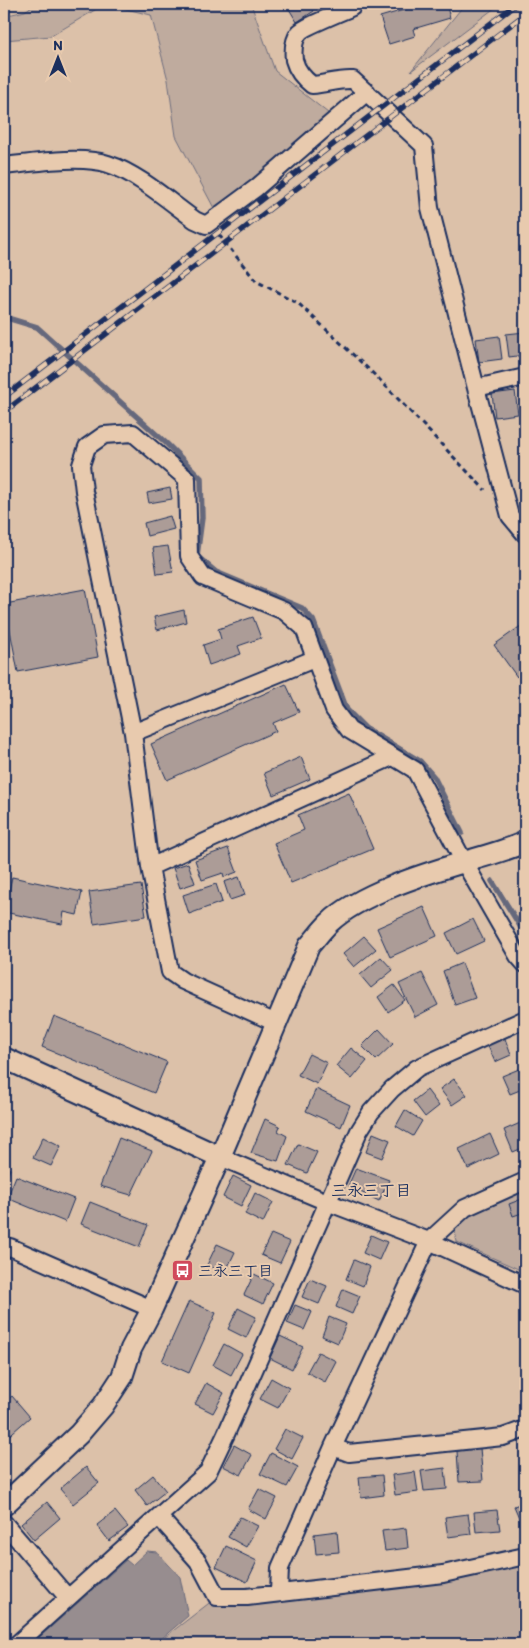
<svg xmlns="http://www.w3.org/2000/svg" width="529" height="1648" viewBox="0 0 529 1648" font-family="Itim,'Klee One',sans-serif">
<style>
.green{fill:#bfab9e;stroke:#6d6d7e}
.water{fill:#978d8f;stroke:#65677b}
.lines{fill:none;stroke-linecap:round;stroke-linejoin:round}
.stream{stroke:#65677b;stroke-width:5.5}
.building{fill:#ac9c97;stroke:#1b2f5e}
.minor-casing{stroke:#1b2f5e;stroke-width:20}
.tertiary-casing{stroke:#1b2f5e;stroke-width:24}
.path{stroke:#1b2f5e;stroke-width:3;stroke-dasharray:5 4;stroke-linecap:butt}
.minor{stroke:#e8caae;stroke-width:16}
.tertiary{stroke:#e8caae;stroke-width:20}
.rail-casing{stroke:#1b2f5e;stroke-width:5.5}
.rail{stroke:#e8caae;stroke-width:4;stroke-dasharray:11;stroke-linecap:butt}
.labels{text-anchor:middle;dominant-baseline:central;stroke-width:4;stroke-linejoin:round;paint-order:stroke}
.poi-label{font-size:15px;font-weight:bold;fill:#1b2f5e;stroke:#e8caae;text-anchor:start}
.neighbourhood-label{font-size:16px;font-weight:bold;fill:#1b2f5e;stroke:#e8caae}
</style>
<rect width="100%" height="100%" fill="#dcc1a9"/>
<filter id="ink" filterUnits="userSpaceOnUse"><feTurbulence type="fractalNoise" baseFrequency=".02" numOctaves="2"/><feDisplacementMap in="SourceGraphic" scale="10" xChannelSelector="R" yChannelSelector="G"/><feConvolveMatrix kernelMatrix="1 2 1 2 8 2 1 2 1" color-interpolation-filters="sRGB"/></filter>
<g filter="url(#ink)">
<!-- green -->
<path class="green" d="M35,4H251L275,71L333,117L215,210L176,136L168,80L151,15L105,4L51,36L4,40V16L25,11Z
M465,4H500L411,71L464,5Z
M525,1188V1272L457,1242L454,1226L494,1201Z
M525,1560V1644H156L217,1597Z"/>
<!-- water -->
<path class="water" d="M147,1551L157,1552L180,1577L188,1616L155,1644H32L126,1560L132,1565Z"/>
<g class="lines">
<!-- stream -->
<path class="stream" d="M4,317L37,327L166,443L201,478L202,518L197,556L216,572L302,608L313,620L347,710L365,728L420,761L434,777L462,833
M492,881L525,934"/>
</g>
<!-- building -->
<path class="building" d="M286,4H309L314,11L297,22Z
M424,4H446L450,18L413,29L415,36L389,44L380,17Z
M525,332V355L509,357L506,334Z
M499,336L502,359L479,362L476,339Z
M515,391L518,414L495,417L492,394Z
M170,488L172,499L149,503L147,493Z
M170,516L174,529L147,536L144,523Z
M168,546L173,572L157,574L153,548Z
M85,589L98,657L18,672L5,604Z
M184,610L186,622L157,630L154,617Z
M253,617L261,638L238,646L241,654L209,665L203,645L221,639L218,629Z
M525,623V671L517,677L494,645Z
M286,684L299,712L273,723L276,731L167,780L151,744Z
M301,757L310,779L273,795L264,773Z
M349,793L373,849L291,883L274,843L304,830L298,815Z
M228,848L237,872L224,877L223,873L202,880L195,860Z
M188,863L195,883L180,888L173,868Z
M12,877L82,892L77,915L64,912L62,924L4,912Z
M239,877L245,895L230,900L224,882Z
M216,884L222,902L189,914L183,895Z
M141,885L146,916L94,924L89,892Z
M424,907L437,936L390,957L377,928Z
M473,919L484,941L456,954L446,933Z
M364,936L376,949L354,967L343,954Z
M381,957L393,970L371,988L360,975Z
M462,963L475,998L455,1005L443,971Z
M422,973L438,1005L415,1017L399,984Z
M394,985L405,1000L388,1012L378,997Z
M54,1016L167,1062L154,1093L42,1047Z
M379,1029L393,1044L376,1060L362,1046Z
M504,1036L511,1055L495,1062L487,1044Z
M351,1048L367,1061L352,1079L336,1066Z
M309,1054L327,1063L317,1084L298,1075Z
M519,1069L525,1088L510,1094L502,1076Z
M454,1079L467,1095L452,1105L440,1089Z
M316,1089L350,1105L341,1127L306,1111Z
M427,1090L439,1106L425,1117L413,1101Z
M405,1110L422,1121L413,1136L396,1126Z
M265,1119L280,1126L278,1131L287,1136L278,1161L251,1153Z
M525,1121V1147L513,1152L504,1130Z
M373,1133L390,1140L382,1158L366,1152Z
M490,1134L499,1154L468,1169L459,1149Z
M43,1137L61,1146L51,1166L33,1158Z
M119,1138L152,1151L131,1195L100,1186Z
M298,1144L317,1152L307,1173L288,1165Z
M4,1167L10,1169L4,1186Z
M356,1168L389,1180L379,1201L348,1186Z
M16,1176L74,1199L65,1222L7,1198Z
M233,1176L251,1185L241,1206L223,1197Z
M255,1193L273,1202L263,1223L245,1214Z
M522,1199L525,1212L513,1216L509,1204Z
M90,1202L148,1225L139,1247L81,1224Z
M271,1234L290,1242L280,1263L261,1255Z
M371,1235L387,1242L379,1260L363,1253Z
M217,1244L235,1252L225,1273L207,1265Z
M354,1260L370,1267L363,1286L346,1279Z
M254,1274L273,1283L263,1304L244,1295Z
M310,1279L327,1286L319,1304L302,1297Z
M343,1289L360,1296L352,1314L336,1307Z
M189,1301L216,1313L189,1373L162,1361Z
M295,1305L312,1312L304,1330L287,1323Z
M238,1308L256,1317L246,1338L228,1329Z
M329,1317L346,1324L338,1343L322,1336Z
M280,1336L303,1347L292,1369L270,1358Z
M224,1344L242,1354L231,1375L213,1365Z
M318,1352L336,1361L325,1382L307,1372Z
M271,1378L289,1388L278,1408L260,1399Z
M206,1383L224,1393L213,1413L195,1404Z
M12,1396L30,1417L4,1440V1403Z
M285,1429L303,1438L292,1459L274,1449Z
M234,1445L252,1455L241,1475L223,1466Z
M480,1448L483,1481L459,1482L457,1451Z
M271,1453L298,1467L287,1487L260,1474Z
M86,1467L99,1483L73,1504L60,1489Z
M445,1468L447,1489L424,1491L421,1471Z
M415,1472L418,1492L395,1495L392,1475Z
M153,1475L166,1491L147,1506L135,1490Z
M382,1475L384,1495L361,1498L359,1477Z
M259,1489L277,1498L266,1519L248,1509Z
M47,1502L60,1518L34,1540L21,1524Z
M525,1502V1526L523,1527L514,1506Z
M497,1510L500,1530L476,1532L474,1512Z
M115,1511L128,1527L109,1541L97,1525Z
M468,1514L471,1534L448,1537L445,1517Z
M240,1517L258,1526L246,1547L228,1537Z
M406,1528L408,1548L385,1551L382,1531Z
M337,1531L339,1552L316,1554L314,1534Z
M226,1546L257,1561L247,1582L216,1567Z"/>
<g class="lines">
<defs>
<path id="minor" d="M352,7C342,12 303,27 299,33C293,41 293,51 294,60C297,71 303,78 312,85C327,84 338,79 353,80L424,146L430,208L476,388L510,516L525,534
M4,166C33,163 80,155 108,164C137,173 170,202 195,220L206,225L256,188L367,92
M476,388L525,377
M133,733L314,659
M150,867L392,757
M276,1023L183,981L170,972L150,867L133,733L84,491L81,465L87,447L104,435L133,433L187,479L189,556L203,577L284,611L304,628L334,710L349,730L415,770L464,862L518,956L525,964
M220,1157L327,1202L429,1241L525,1285
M4,1249L10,1247L152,1309
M333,1447L349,1453L503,1437L525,1429
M159,1517L198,1561L217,1597H247L443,1574L525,1556
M4,1523L68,1598
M279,1592L280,1568L333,1447L429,1241L465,1208L525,1181
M17,1644L208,1472L226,1434L359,1131L371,1112L392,1089L417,1068L525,1019"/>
<path id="tertiary" d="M4,1058L220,1157
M4,1505L79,1434L103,1406L122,1377L131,1349L152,1309L220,1157L309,946C316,938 322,930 329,923C359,894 424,874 464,862C485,856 505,851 525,842"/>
</defs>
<!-- minor casing -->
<use href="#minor" class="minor-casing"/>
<!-- tertiary casing -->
<use href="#tertiary" class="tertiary-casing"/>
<!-- path -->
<path class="path" d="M219,235L256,281L298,303L379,379L485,490"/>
<!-- minor -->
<use href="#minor" class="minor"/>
<!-- tertiary -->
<use href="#tertiary" class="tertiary"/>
<defs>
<path id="rail" d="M4,397L516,4
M4,412L525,14"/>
</defs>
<!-- rail casing -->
<use href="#rail" class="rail-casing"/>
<!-- rail -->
<use href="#rail" class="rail"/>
</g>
</g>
<!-- icons -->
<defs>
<symbol id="bus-square" viewBox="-11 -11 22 22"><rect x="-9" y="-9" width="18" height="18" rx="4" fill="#d1495b" stroke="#e8caae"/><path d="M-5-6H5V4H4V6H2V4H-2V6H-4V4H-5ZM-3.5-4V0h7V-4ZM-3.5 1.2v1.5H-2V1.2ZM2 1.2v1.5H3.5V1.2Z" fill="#fff"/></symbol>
</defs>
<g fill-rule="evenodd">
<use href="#bus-square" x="170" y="1258" width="25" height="25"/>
</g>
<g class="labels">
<!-- poi labels -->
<g class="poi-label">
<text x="198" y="1271">三永三丁目</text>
</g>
<!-- neighbourhood labels -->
<g class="neighbourhood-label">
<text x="371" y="1190">三永三丁目</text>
</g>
</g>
<!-- margin -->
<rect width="529" height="1648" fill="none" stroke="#e8caae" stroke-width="20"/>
<rect x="10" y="10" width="509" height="1628" fill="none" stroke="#1b2f5e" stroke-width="2" filter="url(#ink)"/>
<!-- north arrow -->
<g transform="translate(58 58)" stroke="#e8caae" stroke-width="4" paint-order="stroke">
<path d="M0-4L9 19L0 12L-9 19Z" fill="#1b2f5e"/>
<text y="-8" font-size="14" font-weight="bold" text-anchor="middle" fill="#1b2f5e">N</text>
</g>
</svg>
